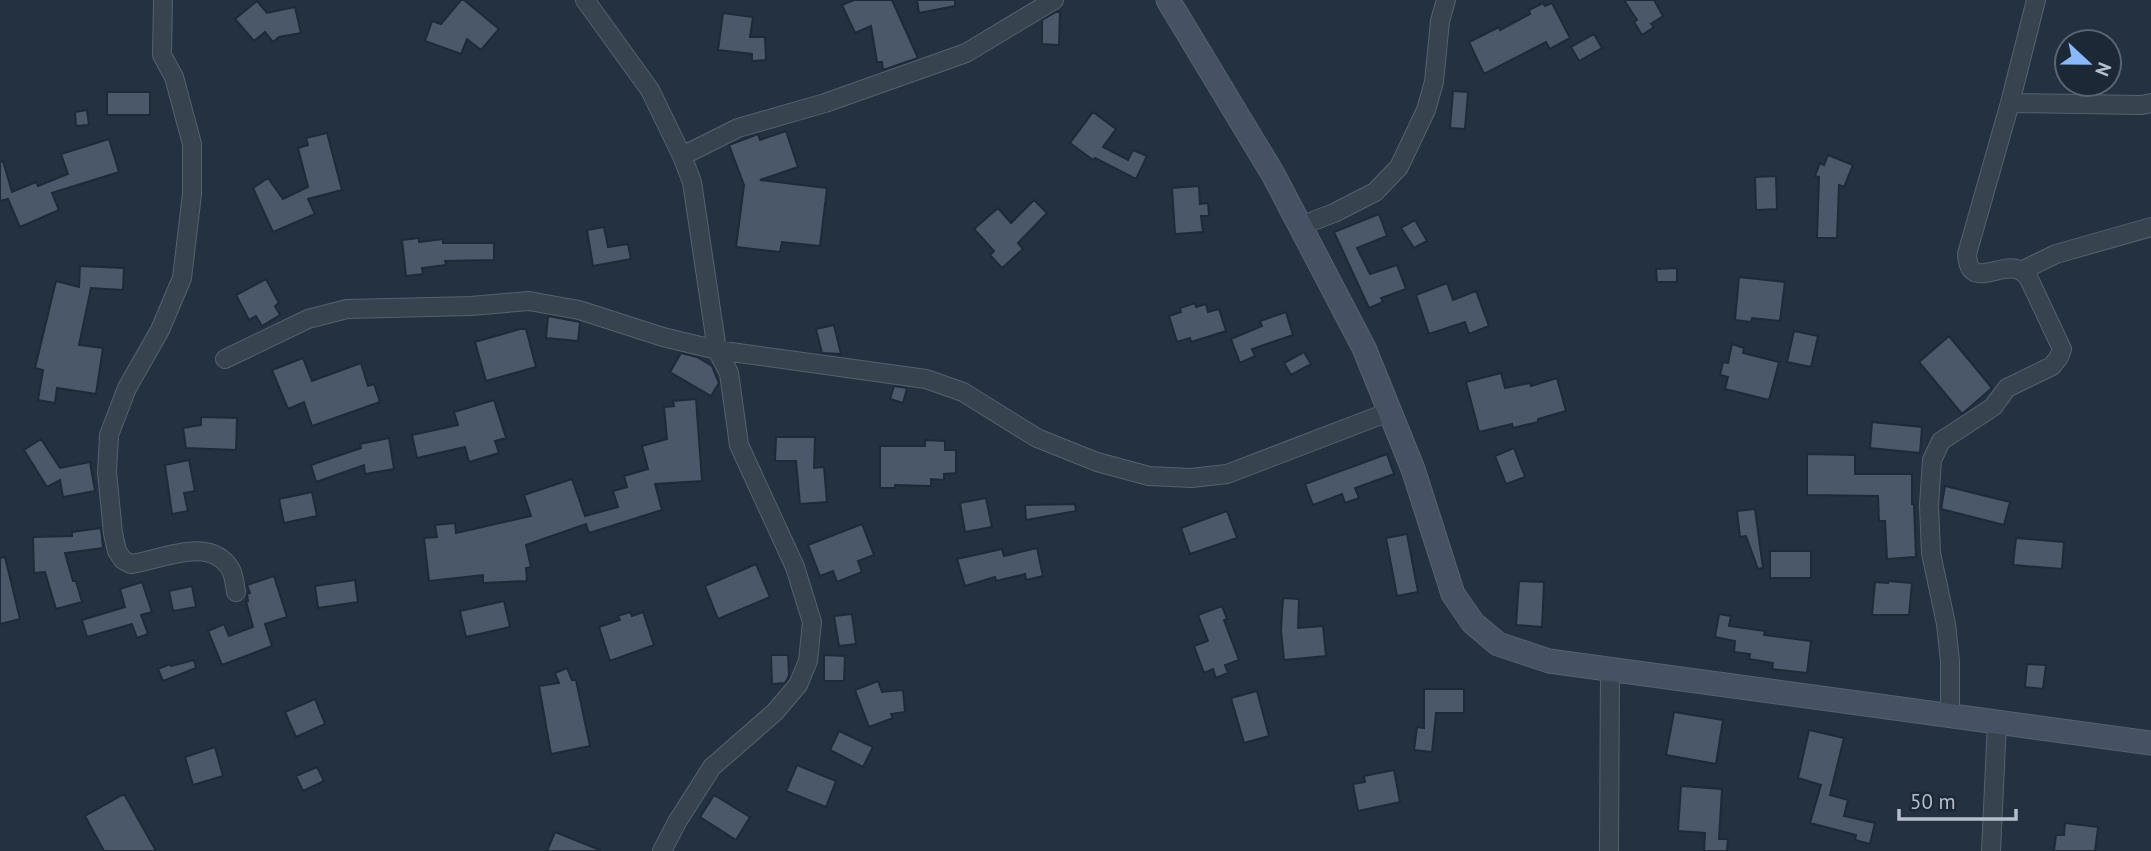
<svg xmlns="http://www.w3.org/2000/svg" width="2151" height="851" viewBox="0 0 2151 851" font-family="'PT Sans',sans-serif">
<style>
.building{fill:#4a586a;stroke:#1f2a38;stroke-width:2}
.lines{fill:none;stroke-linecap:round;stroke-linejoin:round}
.street-casing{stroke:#56616e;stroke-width:20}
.secondary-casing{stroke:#56616e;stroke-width:25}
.street{stroke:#384350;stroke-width:18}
.secondary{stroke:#465264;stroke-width:23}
</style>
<rect width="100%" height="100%" fill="#243141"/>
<!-- building -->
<path class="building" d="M461,0H464L499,29L481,50L467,39L461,54L425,41L432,21L441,24Z
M854,0H892L918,58L883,70L882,62H877L871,26L855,33L842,5Z
M917,0H955V6L919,13Z
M1624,0H1654L1663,16L1651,24L1654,27L1642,35L1634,22L1637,20Z
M257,1L267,13L295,7L301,33L279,37L273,42L265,32L254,41L235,19Z
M1543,3L1545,6L1552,3L1570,38L1550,49L1546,42L1484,74L1469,42L1499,27L1500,30L1530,14L1529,10Z
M1056,12H1060L1059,45L1042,44V20Z
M723,13L753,17L750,37H765L766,60L752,61V54L718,50Z
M1594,34L1602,48L1579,61L1571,47Z
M1453,91L1468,92L1465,129L1450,128Z
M107,92H150V115H107Z
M87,110L89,125L76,126L75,112Z
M1093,112L1116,129L1103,147L1128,160L1133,150L1147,156L1136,179L1095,158L1093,160L1070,143Z
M786,131L798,167L760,180L827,188L820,246L782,242L780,252L736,247L744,185L729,145L758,134L760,140Z
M327,133L342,190L308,199L315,214L273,232L253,188L268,178L283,199L308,187L298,148L308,145L306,138Z
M109,139L119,172L52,193L59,210L20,227L8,199L0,201V162L3,161L12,192L36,182L38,186L68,174L61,154Z
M1828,155L1853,165L1844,187L1839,185L1837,238H1817L1819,177L1815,176L1820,163L1824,165Z
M1776,176L1777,209L1756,210L1755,177Z
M1199,186L1200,204L1208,203L1209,216H1201L1203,232L1175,234L1172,188Z
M1034,200L1047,213L1018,243L1023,249L1002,268L990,255L994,251L974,229L998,208L1011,223Z
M1379,214L1387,236L1357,248L1370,274L1397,265L1406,289L1381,298L1383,302L1369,308L1334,232Z
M1415,220L1427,241L1414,248L1401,228Z
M604,227L608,247L628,244L631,259L593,266L587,230Z
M419,238V242L443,239V243H494V260L445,261L446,265L422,268L423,274L406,276L402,240Z
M80,266L124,268L123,290L91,288L79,345L103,348L96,394L57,388L55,403L38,400L43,370L35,368L56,281L79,287Z
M1677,268V282H1657L1656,269Z
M1739,277L1785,282L1780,321L1752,318L1751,322L1735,320Z
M266,279L279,303L275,306L280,315L262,326L256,316L249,320L236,295Z
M1447,283L1453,300L1476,291L1489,326L1469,334L1465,322L1429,334L1416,295Z
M1195,303L1196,307L1206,304L1208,312L1219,309L1226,331L1191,342L1190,338L1177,342L1169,316L1181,312L1180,308Z
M1286,312L1293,335L1252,349L1255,356L1240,363L1231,339L1262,326L1260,321Z
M548,316L580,322L578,341L546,338Z
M834,325L841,354L822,353L816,329Z
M520,329H526L536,367L486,381L475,342Z
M1794,331L1818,336L1811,367L1787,362Z
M1949,336L1992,388L1962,414L1919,362Z
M1732,344L1744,348L1743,353L1779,362L1769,400L1725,389L1728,377L1720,375L1723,362L1728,363Z
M1304,352L1311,364L1291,375L1284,363Z
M681,353L697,357L712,366L719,383L711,396L670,372Z
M303,358L312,381L361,363L368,386L374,384L380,402L312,426L304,402L288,409L272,370Z
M1501,373L1505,388L1530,383L1531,386L1557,378L1566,411L1538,419V422L1513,428L1512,424L1479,432L1466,382Z
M894,386L907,388L903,403L890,399Z
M696,399L702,481L655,484L662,510L589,533L586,524L526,545L531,567L526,568L527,581L483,583V575L429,581L424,538L437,537L435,525L455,523L456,533L531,516L524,495L572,479L585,516L618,507L613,491L627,487L624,476L648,469L642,446L667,439L664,407L674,406L673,401Z
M494,400L506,438L495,441L499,453L469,462L465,447L417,458L412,435L458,425L454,412Z
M201,417L237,418L236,450L186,448L183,428L201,425Z
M1872,422L1922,427L1920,453L1870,448Z
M776,437H815L814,468L824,467L827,502L800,504L796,461H775Z
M389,438L394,469L365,474L364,465L316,482L311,465L361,448L360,444Z
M41,439L60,468L90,462L95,491L63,497L60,480L47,487L24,450Z
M925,440L945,441V450H956V473L944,474V480L931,479V486L895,485V488H880V446H925Z
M1514,448L1525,477L1506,484L1495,456Z
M1387,454L1394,474L1355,488L1359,498L1345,503L1342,494L1313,505L1305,484Z
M1807,454L1855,455V474H1912V504H1914L1916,557L1887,559L1885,521H1879L1878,496L1807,495Z
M189,460L195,491L184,493L188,511L172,514L165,465Z
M1945,486L2010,502L2004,525L1941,509Z
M312,492L317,516L284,523L279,499Z
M986,498L992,527L965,532L960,503Z
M1075,504L1076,511L1026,520L1025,505Z
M1755,509L1763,568L1758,569L1746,536L1740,537L1737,511Z
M1227,511L1237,538L1190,554L1181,528Z
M862,524L874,555L858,561L862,572L837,582L833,571L820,576L808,545Z
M101,528L103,548L65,553L73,581H76L82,602L56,609L45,572L34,573L33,537L72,536V532Z
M1407,534L1418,592L1397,596L1386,538Z
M2016,538L2064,542L2062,569L2013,565Z
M1037,548L1043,576L1026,580L1025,574L996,581L995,577L965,586L957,559L1002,549L1004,556Z
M1770,551H1811V578H1770Z
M5,557L20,619L0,624V558Z
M756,564L770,597L718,619L705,586Z
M274,576L287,617L265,624L272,646L222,665L208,631L224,624L229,636L253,627L246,601H248L247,594L250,593L247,585Z
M355,580L358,602L318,608L315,586Z
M1519,581L1544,582L1542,627L1516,625Z
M1888,581L1912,583L1909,615H1872L1875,582L1888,583Z
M142,582L152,612L141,615L148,634L137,638L132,624L87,637L82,620L125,607L120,589Z
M192,586L196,607L173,611L169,591Z
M1283,598L1299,599L1298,628L1323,626L1326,656L1284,660L1281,630Z
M504,601L510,627L466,637L460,611Z
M1222,606L1227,619L1224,620L1239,660L1225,665L1228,673L1216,678L1213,669L1204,673L1194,646L1208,641L1198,615Z
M630,612L632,616L643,612L654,645L610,661L599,627L620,620L618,616Z
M852,614L856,644L839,646L834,616Z
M1719,614L1731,616L1729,626L1765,631L1764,635L1811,641L1807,673L1772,669L1773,663L1749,659L1750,654L1734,652L1735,641L1715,637Z
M771,655H788L789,676L785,683L772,684Z
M824,655L845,656L844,681H824Z
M194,660L196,668L163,681L158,669L170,664L171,666Z
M2027,664L2046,665L2043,689L2025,687Z
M567,668L572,680H576L590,746L551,754L539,686L559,683L555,673Z
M878,681L882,692L903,690L905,712L891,714L893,718L869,727L855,690Z
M1424,689H1464V713H1436L1432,752L1414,750L1417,727L1424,728Z
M1257,691L1269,736L1244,743L1231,698Z
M315,699L325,724L296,737L285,712Z
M1674,712L1723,720L1716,764L1666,755Z
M1809,730L1844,738L1830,795L1848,800L1844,816L1875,823L1870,844L1855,840L1856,835L1810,823L1821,785L1798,778Z
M839,731L873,747L863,767L830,750Z
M215,747L223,776L193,785L185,757Z
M797,765L836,781L826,807L786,791Z
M317,767L324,781L303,791L296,776Z
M1394,770L1400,802L1358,811L1353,784L1365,782L1364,776Z
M1681,786L1722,789L1719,839H1728L1727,851H1704L1705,833L1678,831Z
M124,794L156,851H104L85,816Z
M714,795L750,817L736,840L700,817Z
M2065,823L2098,827L2095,851H2054L2056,835H2064Z
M555,832L600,850V851H547Z"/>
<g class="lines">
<defs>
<path id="street" d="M163,0L162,55L174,77L192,144V194L182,278L160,330L127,388L109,435L107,472L113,533L117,551L123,560L131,564C161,560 211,534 231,570C234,576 235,585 236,592
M585,0L650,90L682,156L692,182L717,350L729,373L739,445L795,567L812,622L808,661L798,685L775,712L712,767L677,822L662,851
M2010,103L2142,105L2151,103
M682,156L738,128L825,103L966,53L1054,0
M1300,226L1334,213L1375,192L1399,167L1426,110L1434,82L1440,21L1446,0
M2021,271L2056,254L2151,227
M225,359L308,319L347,309L471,306L529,301L579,310L663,337L717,350L926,379L963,392L1037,438L1097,462L1149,476L1191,478L1227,474L1389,412
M1950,716V661L1946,624L1931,553L1929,505L1932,460L1941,441L1993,407L2007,388L2052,366L2059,357L2062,349L2029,279C2027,276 2025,273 2021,271C2002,259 1969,293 1967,254L2010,103L2036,0
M1609,851L1610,669
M1991,851L1997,723"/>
<path id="secondary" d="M1168,0L1273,174L1364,348L1413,469L1453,594L1473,623L1498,644L1549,661L2151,743"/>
</defs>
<!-- street casing -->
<use href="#street" class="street-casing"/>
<!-- secondary casing -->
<use href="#secondary" class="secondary-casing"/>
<!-- street -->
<use href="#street" class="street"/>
<!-- secondary -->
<use href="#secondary" class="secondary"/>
</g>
<!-- north arrow -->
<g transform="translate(2088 63) rotate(112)"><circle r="33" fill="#1d2836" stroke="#5a6472" stroke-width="2"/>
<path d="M0-5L12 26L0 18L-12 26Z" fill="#89b9fc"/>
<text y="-10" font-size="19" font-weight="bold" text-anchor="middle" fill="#b5becb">N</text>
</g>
<!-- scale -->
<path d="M1899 809v10h117v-10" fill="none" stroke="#b5becb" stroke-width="3.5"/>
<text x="1910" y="809" font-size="21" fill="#b5becb" stroke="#1d2836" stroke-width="5" paint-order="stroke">50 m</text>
</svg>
